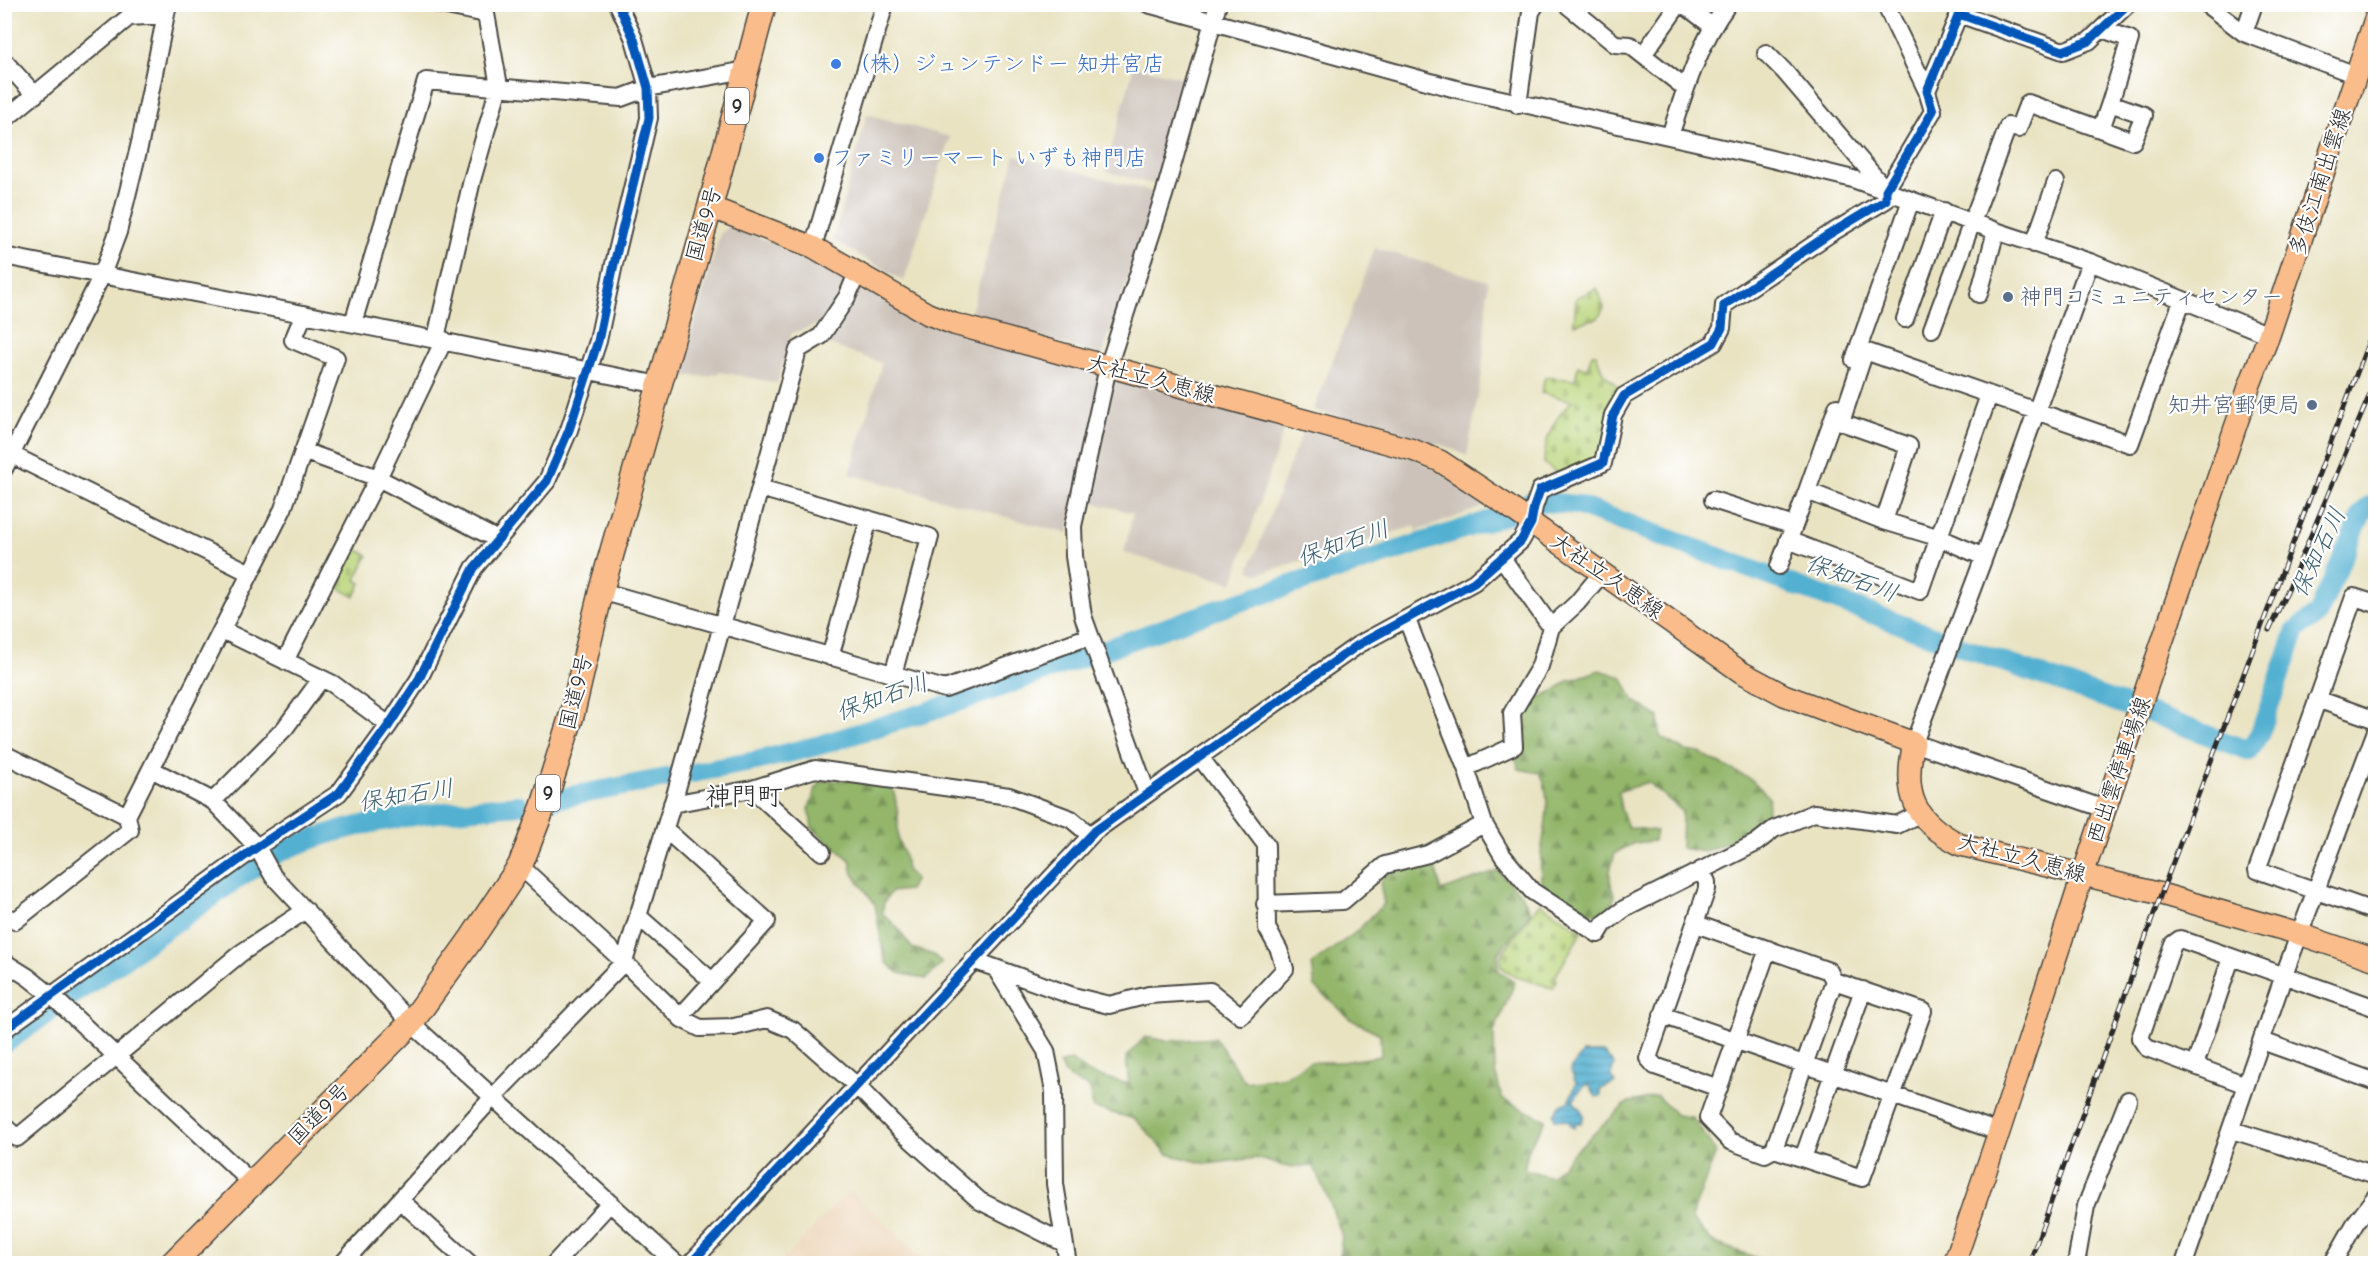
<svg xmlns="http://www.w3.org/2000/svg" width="2380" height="1268" viewBox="0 0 2380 1268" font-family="'Comic Neue','Klee One',sans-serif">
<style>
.built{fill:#edd7bb}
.industrial{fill:#ccc2b9}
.forest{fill:url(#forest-firs);stroke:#5f704b;stroke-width:1.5}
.cemetery{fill:url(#cemetery-stones);stroke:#728053;stroke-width:1.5}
.water{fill:url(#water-rules);stroke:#3f6e7e;stroke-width:1.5}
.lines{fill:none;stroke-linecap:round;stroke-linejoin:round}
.river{stroke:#53b0d1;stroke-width:20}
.minor-casing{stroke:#484742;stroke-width:20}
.major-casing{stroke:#484742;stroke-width:24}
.highway-casing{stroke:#484742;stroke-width:27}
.minor{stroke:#fff;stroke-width:16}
.major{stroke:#f9bc8a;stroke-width:21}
.highway{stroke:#f9bc8a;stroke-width:24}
.rail-casing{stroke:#2b2b2b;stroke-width:5}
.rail{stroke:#fff;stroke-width:3;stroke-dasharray:9;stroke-linecap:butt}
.cycleway-casing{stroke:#fff;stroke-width:13}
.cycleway{stroke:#0057b8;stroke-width:9}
.shop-dot{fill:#3f7fe0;stroke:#fff;stroke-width:2}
.service-dot{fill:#5c6f8a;stroke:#fff;stroke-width:2}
.labels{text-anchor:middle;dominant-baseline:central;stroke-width:4.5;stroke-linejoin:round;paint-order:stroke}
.shield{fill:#fff;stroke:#6b6b6b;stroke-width:1.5}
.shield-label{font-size:21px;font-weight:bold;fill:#2b2b2b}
.shop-label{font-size:22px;fill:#366cbe;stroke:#fff;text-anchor:start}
.street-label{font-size:22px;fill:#2b2b2b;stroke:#fff}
.service-label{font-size:22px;fill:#4e5e75;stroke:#fff;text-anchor:start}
.water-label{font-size:24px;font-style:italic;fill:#3b606d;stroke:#fff}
.quarter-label{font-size:26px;fill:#2b2b2b;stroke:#fff}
</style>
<defs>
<pattern id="forest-firs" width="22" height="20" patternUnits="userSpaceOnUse" patternTransform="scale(1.5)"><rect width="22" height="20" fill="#93b66b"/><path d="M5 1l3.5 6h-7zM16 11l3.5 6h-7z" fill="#789458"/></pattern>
<pattern id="cemetery-stones" width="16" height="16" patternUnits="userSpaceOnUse" patternTransform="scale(1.5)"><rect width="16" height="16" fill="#bad57b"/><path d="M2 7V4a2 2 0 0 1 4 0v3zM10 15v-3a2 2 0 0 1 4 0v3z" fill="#a0b76a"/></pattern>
<pattern id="water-rules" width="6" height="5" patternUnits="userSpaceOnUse" patternTransform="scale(1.5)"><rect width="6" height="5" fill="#53b0d1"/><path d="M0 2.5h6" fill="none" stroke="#458faa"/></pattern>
</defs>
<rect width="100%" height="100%" fill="#fff"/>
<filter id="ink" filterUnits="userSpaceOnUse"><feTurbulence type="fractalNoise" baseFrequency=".0167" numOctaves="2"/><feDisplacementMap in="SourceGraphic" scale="12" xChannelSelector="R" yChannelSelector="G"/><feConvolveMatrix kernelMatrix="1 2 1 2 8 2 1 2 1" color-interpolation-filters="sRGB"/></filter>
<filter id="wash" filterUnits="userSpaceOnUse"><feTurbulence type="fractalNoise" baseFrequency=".008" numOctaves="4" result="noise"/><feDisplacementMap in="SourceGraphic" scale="24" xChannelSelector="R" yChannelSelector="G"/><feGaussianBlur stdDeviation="1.35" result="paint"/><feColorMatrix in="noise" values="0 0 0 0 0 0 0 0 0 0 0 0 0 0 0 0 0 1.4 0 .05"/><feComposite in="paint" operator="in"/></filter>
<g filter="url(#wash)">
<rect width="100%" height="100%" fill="#e9e3c2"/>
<!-- built -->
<path class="built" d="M849,1190L927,1263H780Z"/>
<!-- industrial -->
<path class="industrial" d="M1134,66L1188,79L1159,186L1105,171Z
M867,114L950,137L904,281L833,240Z
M1015,155L1157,193L1102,356L970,316Z
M733,227L809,258L848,278L826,322L792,333L777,383L721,372L708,376H679L720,234L728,228Z
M1375,248L1488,281L1482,374L1467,456L1448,447L1314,410Z
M860,282L1098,371L1102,381L1068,534L850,474L882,363L824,343L834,335Z
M1116,378L1286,423L1233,583L1124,553L1133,513L1084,500Z
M1305,425L1412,456L1491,504L1417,531L1415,526L1258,574L1249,570Z"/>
<!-- forest -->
<path class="forest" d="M1600,670L1622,677L1634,701L1659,717L1660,737L1686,751L1700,753L1752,780L1769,797L1767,814L1756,831L1703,852L1681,848L1682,811L1648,782L1618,792L1621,809L1628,827L1656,831L1654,841L1634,843L1615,853C1613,859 1611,866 1610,872C1608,896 1625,891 1602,916L1563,902L1541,882C1541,873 1540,862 1541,853C1545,825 1553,799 1540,773L1519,769L1514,752L1525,745L1520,726L1527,703L1554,691L1568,681Z
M860,780L891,787L895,796L898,815V840L904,854L906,870L915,879L909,890L891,892L884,902L882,913L896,926L912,948L934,955L942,964L926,979L899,973L886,962L883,952L875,904L853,874L850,860L812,828L809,808L816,788L823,781Z
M1419,859L1435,865L1441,891L1498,871L1521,894L1531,912L1497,955L1498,970L1515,982L1494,1032L1495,1071L1502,1099L1546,1120L1529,1147L1524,1169L1551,1177L1576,1150L1627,1103L1657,1096L1676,1115L1692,1117L1716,1152L1691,1218L1712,1242L1766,1261L1769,1263H1339L1342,1236L1329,1200L1313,1166L1287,1167L1256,1158L1207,1164L1168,1154L1135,1119L1093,1108L1090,1088L1069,1078L1059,1064L1071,1060L1091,1074L1129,1084L1126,1057L1145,1037L1168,1041L1215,1038L1245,1082L1286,1076L1310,1062H1342L1381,1056L1380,1034L1352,1020L1315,987L1312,964L1356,932L1384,904L1380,882L1394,866Z"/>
<!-- cemetery -->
<path class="cemetery" d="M1597,288L1604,308L1598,318L1574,324L1576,298Z
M1592,354H1596L1603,373L1622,390L1598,459L1560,476L1544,463C1545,436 1553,420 1572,401L1541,393L1545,377L1575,380L1578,366L1587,369Z
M350,546L368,555L356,580L361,583L355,597L331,584Z
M1540,903L1582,931L1555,977L1557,980L1553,988L1517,977L1501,967L1500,956Z"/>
<!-- water -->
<path class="water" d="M1583,1053H1603L1614,1064L1611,1077L1615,1083L1601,1089V1096L1596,1097L1589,1084L1583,1087L1573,1101L1579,1107L1584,1116L1581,1123H1575L1574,1128L1567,1120L1555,1119L1554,1114L1560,1105L1569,1102L1576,1083L1570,1069Z"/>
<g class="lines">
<!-- river -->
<path class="river" d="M2147,712L2249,751L2260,733L2296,630L2318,614L2362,513L2369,506H2376
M555,799L756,761L820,745L958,702L1227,606L1506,515L1532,501L1577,505L1959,646L2133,708
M4,1044L241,876C254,868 267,859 280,852C354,818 439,812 519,805"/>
</g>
</g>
<g filter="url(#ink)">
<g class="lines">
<defs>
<path id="minor" d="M437,4L486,14
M1148,4L1456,89L1759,156L1853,179L1996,231L2090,262L2269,335
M1566,4L1615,44L1630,45L1685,88
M1683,4L1712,26
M1885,4L1927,91
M2206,4L2244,33L2356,75
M2102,29L2130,39L2110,103
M2244,33L2254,4
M1766,53L1784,71L1885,189
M1643,55L1679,4
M4,61L35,95
M1518,105L1531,12L1536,4
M4,120L129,17L165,15
M1670,136C1685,90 1699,43 1728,4
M2034,244L2056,182
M813,247L885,4
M4,256C223,298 441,340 659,385
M2090,262L1984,557L1914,743L2105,809
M1979,294L1996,231
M1905,319L1944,211
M353,323L426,81L621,98L648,88L746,70
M1932,329L2008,126L2018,129L2028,103L2133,141L2144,115L2110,103L2101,129
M436,338L472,180L499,86L486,14V4
M1854,360L1911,200
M4,451L250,573
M303,451L378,478L498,540
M4,469L102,275L118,232L140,143L168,4
M760,488L930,537L893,675
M1807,491L1837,407
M1713,500L1794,526
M1884,521L1909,446L1841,422L1865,351L2130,444L2182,301
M1788,540L1920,591L1989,395
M1779,566L1807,491L1884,521L1940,538L1984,557
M601,591L945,689L1090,636
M2376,604L2354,597L2257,870L2376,912
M1407,620L1466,768L1484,824L1503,856L1532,891L1598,934L1604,924L1624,909L1756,843L1774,829L1814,813L1897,825L1919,814
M1551,627L1577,603L1603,572
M222,630L333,684L389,725
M830,657L869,519
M285,661L378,478L444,340
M2317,699L2376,720
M4,754L127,816L283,509L336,358L293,340L304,314
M1466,768L1514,746L1512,713L1540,666L1551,627L1502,558
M151,769L213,801L257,847L273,876L411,1023L677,1264
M752,789L822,852
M1147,793L1083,616L1074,556L1073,526L1108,367L1164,195L1218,4
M213,801L285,728L321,679
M672,804L752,789L815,769L1009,796L1071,819L1090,835
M665,829L767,921L680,1017
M520,866L624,962L682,1019L700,1028L734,1027L767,1019L793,1030L857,1086L901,1131L980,1201L1064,1243
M1701,870L1707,882V889L1648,1058L1655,1066L1719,1088
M1265,904L1343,901L1385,865L1428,854L1484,824
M4,915L15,921L130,830L127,816
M638,916L712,981
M1696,924L1829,971L1834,981L1774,1149L1765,1154L1730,1141L1708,1118L1768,949
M973,960L1073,996L1109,1005L1149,995L1210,991L1241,1016L1285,969L1279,950L1267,928L1266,845L1200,757
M4,962L28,977L53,997L251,1182
M996,969L1046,1051L1054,1091L1055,1184L1068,1264
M1662,1015L1999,1132
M4,1030L257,847L339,793L389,725L419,679L474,568L547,481L569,430L598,341L614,264L649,118L648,88L634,39L618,4
M2262,1041L2376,1082
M2195,1065L2231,958
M2246,1085L2147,1048L2140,1038L2173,944L2180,939L2376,1008
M4,1126L17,1138L241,953L306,910
M2232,1130L2376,1175
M1774,1149L1862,1178L1923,1011L1834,981
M1803,1158L1863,990
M400,1200L470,1264
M342,1264L493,1097L624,962L676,792L798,350L821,336L847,297L858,271
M554,1264L610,1203
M690,1264L1095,831L1358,645L1474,582L1521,541L1531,523L1534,507L1540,490L1603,463L1613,415L1624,396L1714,343L1722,328L1724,305L1828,235L1886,200V190L1933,111L1927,91L1959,14L2063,51L2089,41L2128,4
M2076,1264L2086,1206L2128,1100
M2184,1264L2284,975L2376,731
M2332,1264L2356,1222L2376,1196"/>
<path id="major" d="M710,207L813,247L928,314L954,324L1413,450L1440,461L1505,504L1741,672L1784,695L1914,743C1902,795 1914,821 1961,845L2161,894L2299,934L2376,960
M1954,1264L1999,1132L2083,874L2250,384L2269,335L2376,16"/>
<path id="highway" d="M172,1264L411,1023L472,938L520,866L543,807L572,714L601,591L710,207L764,4"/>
</defs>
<!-- minor casing -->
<use href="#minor" class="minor-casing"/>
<!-- major casing -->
<use href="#major" class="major-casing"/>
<!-- highway casing -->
<use href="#highway" class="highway-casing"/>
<!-- minor -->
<use href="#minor" class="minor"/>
<!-- major -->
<use href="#major" class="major"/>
<!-- highway -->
<use href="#highway" class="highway"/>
<defs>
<path id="rail" d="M2269,630L2290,585L2376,380
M2029,1264L2161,894L2376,322"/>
</defs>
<!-- rail casing -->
<use href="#rail" class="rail-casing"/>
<!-- rail -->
<use href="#rail" class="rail"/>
<defs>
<path id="cycleway" d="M4,1030L257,847L339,793L389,725L419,679L474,568L547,481L569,430L598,341L614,264L649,118L648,88L634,39L618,4
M690,1264L1095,831L1358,645L1474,582L1521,541L1531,523L1534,507L1540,490L1603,463L1613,415L1624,396L1714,343L1722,328L1724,305L1828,235L1886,200V190L1933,111L1927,91L1959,14L2063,51L2089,41L2128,4"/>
</defs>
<!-- cycleway casing -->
<use href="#cycleway" class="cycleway-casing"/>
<!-- cycleway -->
<use href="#cycleway" class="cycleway"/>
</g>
</g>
<!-- markers -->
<g class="shop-dot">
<circle cx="836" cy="64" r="6"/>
<circle cx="819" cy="158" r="6"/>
</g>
<g class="service-dot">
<circle cx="2008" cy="297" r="6"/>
<circle cx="2312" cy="405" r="6"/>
</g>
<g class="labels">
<!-- shield labels -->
<g class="shield">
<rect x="725" y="88" width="24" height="36" rx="4.5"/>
<rect x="536" y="775" width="24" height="36" rx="4.5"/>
</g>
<g class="shield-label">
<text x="737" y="106">9</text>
<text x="548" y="793">9</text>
</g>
<!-- shop labels -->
<g class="shop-label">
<text x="848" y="64">（株）ジュンテンドー 知井宮店</text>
<text x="831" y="158">ファミリーマート いずも神門店</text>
</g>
<!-- street labels -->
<g class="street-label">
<text transform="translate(2320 182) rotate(-72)">多伎江南出雲線</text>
<text transform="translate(704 224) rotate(-74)">国道9号</text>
<text transform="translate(1151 379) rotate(15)">大社立久恵線</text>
<text transform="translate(1607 576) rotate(35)">大社立久恵線</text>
<text transform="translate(576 692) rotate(-76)">国道9号</text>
<text transform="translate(2119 770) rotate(-71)">西出雲停車場線</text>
<text transform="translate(2022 858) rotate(15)">大社立久恵線</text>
<text transform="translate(319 1114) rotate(-45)">国道9号</text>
</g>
<!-- service labels -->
<g class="service-label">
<text x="2020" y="297">神門コミュニティセンター</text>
<text x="2300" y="405" text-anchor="end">知井宮郵便局</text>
</g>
<!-- water labels -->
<g class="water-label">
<text transform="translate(1343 543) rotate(-19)">保知石川</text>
<text transform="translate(2318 552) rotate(-64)">保知石川</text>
<text transform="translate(1852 578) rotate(20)">保知石川</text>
<text transform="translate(882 697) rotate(-19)">保知石川</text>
<text transform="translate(406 795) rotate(-9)">保知石川</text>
</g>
<!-- quarter labels -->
<g class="quarter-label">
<text x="744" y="797">神門町</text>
</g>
</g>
<!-- margin -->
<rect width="2380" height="1268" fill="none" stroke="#fff" stroke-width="24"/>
</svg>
